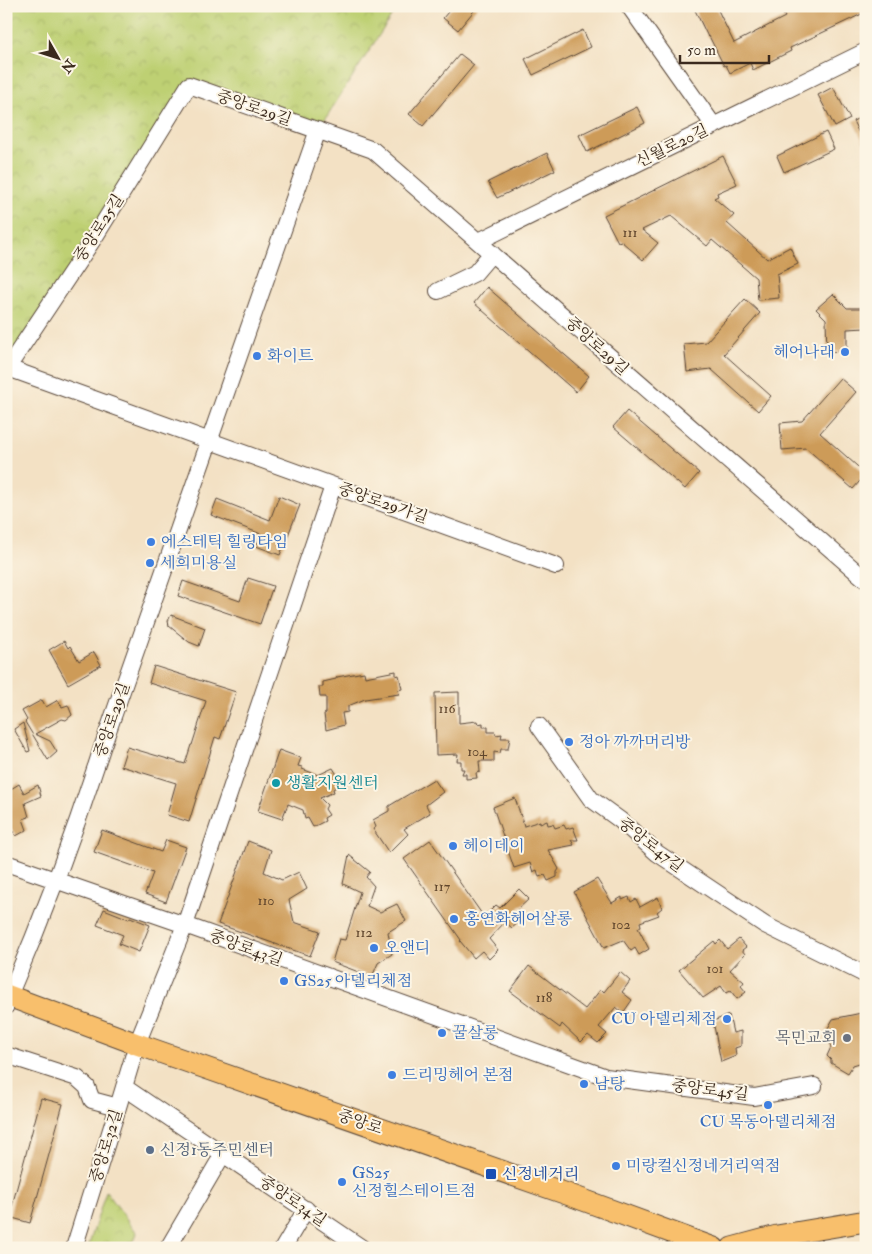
<svg xmlns="http://www.w3.org/2000/svg" width="872" height="1254" viewBox="0 0 872 1254" font-family="'IM FELL Double Pica','Noto Serif KR',serif">
<style>
.park{fill:url(#park-crowns);stroke:#7c7d48}
.building{fill:#cd9b59}
.lines{fill:none;stroke-linecap:round;stroke-linejoin:round}
.minor-casing{stroke:#574537;stroke-width:18}
.major-casing{stroke:#574537;stroke-width:23}
.minor{stroke:#fff;stroke-width:16}
.major{stroke:#f8bf6c;stroke-width:21}
.shop-dot{fill:#3f7fe0;stroke:#fcf5e5;stroke-width:2}
.culture-dot{fill:#0f9aa8;stroke:#fcf5e5;stroke-width:2}
.worship-dot{fill:#6b7280;stroke:#fcf5e5;stroke-width:2}
.service-dot{fill:#5c6f8a;stroke:#fcf5e5;stroke-width:2}
.transit-dot{fill:#1a4fb4;stroke:#fcf5e5;stroke-width:2}
.labels{text-anchor:middle;dominant-baseline:central;stroke-width:4;stroke-linejoin:round;paint-order:stroke}
.number-label{font-size:14px;fill:#60462d}
.street-label{font-size:16px;fill:#3b2a1e;stroke:#fcf5e5}
.shop-label{font-size:16px;fill:#366cbe;stroke:#fcf5e5;text-anchor:start}
.culture-label{font-size:16px;fill:#0d838f;stroke:#fcf5e5;text-anchor:start}
.worship-label{font-size:16px;fill:#5b616d;stroke:#fcf5e5;text-anchor:end}
.service-label{font-size:16px;fill:#4e5e75;stroke:#fcf5e5;text-anchor:start}
.transit-label{font-size:16px;fill:#164399;stroke:#fcf5e5;text-anchor:start}
</style>
<defs>
<pattern id="park-crowns" width="20" height="18" patternUnits="userSpaceOnUse" patternTransform="scale(1.25)"><rect width="20" height="18" fill="#bed073"/><path d="M2 6a3 3 0 1 1 6 0M12 15a3 3 0 1 1 6 0" fill="none" stroke="#a4b363"/></pattern>
</defs>
<rect width="100%" height="100%" fill="#fcf5e5"/>
<filter id="ink" filterUnits="userSpaceOnUse"><feTurbulence type="fractalNoise" baseFrequency=".02" numOctaves="2"/><feDisplacementMap in="SourceGraphic" scale="10" xChannelSelector="R" yChannelSelector="G"/><feConvolveMatrix kernelMatrix="1 2 1 2 8 2 1 2 1" color-interpolation-filters="sRGB"/></filter>
<filter id="wash" filterUnits="userSpaceOnUse"><feTurbulence type="fractalNoise" baseFrequency=".0096" numOctaves="4" result="noise"/><feDisplacementMap in="SourceGraphic" scale="20" xChannelSelector="R" yChannelSelector="G"/><feGaussianBlur stdDeviation="1.12" result="paint"/><feColorMatrix in="noise" values="0 0 0 0 0 0 0 0 0 0 0 0 0 0 0 0 0 1.4 0 .05"/><feComposite in="paint" operator="in"/></filter>
<g filter="url(#wash)">
<rect width="100%" height="100%" fill="#f3e1c4"/>
<!-- park -->
<path class="park" d="M6,6H398L318,130L189,85L6,370Z
M106,1191L137,1233L131,1248H88Z"/>
<g id="blocks">
<!-- building -->
<path class="building" d="M453,6H478L458,30L443,18Z
M693,6H716L734,43L785,17L779,6H866V12L790,48L791,51L753,70L750,63L730,73L726,65L724,66L709,36L708,37Z
M583,30L591,47L533,75L525,59Z
M460,54L474,65L423,126L409,114Z
M833,87L850,119L835,127L818,95Z
M637,107L645,123L587,152L579,135Z
M866,115V147L853,121Z
M826,132L834,149L784,172L777,156Z
M547,153L555,170L497,198L488,182Z
M723,156L737,184L717,193L718,196L714,198L734,215L727,223L767,259L790,247L798,264L777,274L779,298L758,300L756,278L712,240L707,246L671,216L642,230L658,243L643,260L621,241L618,242L604,215Z
M487,287L589,376L576,392L474,303Z
M833,294L847,308H866V328L847,329V351L827,352L826,319L816,309Z
M745,299L760,313L724,354L771,396L758,411L711,369L687,372L684,344L706,342Z
M840,378L856,392L820,433L866,474L853,489L806,448L782,450L780,423L802,421Z
M627,411L699,473L685,489L613,427Z
M279,496L300,505L280,555L256,546L261,534L211,515L217,499L270,520Z
M248,578L273,586L260,624L178,596L183,581L240,601Z
M171,615L205,628L199,646L189,642L169,626L168,621Z
M64,641L68,648L70,646L79,661L94,652L101,665L68,684L49,650Z
M154,666L236,692L220,739L215,737L189,822L167,815L176,783L121,766L127,747L185,764L191,745H192L206,701L149,683Z
M396,671V676L399,675L402,689L398,690L399,694L365,699L348,706V712L342,713L344,725L326,730L324,714L326,713V697H320L319,687H323V682L336,679L337,677L364,672L365,677Z
M459,692V723L477,721L478,724L483,723V727H488V732H495L496,735L502,734L501,738H510L508,749H501L500,753L494,752V761H479L480,772L476,773L477,778L466,779V774H462L464,769H461V761H457L458,754L436,755L435,693Z
M42,700L46,707L58,700L62,707L68,705L72,715L66,720L62,719L35,734L50,741L57,752L48,760L25,722L27,720L22,711Z
M23,723L30,751L27,752L14,729Z
M279,750L301,758L298,766L302,767V769L318,775L333,768L342,783L333,789L334,792L320,798L327,805L325,809L329,815L324,818L325,821L313,827L308,818L305,819L303,810L288,804L282,819L258,811Z
M434,779L443,792L426,805L430,813L404,829L408,834L389,853L373,829L376,827L373,820L389,811V806Z
M19,784L24,793L38,785L41,796L25,803L29,817L23,819L27,830L16,836L12,830L6,832V792Z
M515,798L524,826L540,821V824L547,821L548,825L553,824L555,828L564,825L566,829L573,827L578,840H571L574,845L548,850L559,869L557,872V877L548,881L545,875L539,877L537,870L533,872L530,863L514,868L493,807Z
M102,830L161,852L166,840L186,847L166,902L145,894L153,873L94,852Z
M430,840L484,917L496,905L500,908L519,889L529,899L517,910L523,919L512,928L505,922L489,939L498,950L489,959L482,951L474,958L460,941L461,940L404,859Z
M248,841L271,850L264,872L282,880L299,872L307,889L289,900L294,922L320,931L310,956L218,924Z
M349,855L370,872L366,877L374,886L367,906L380,912L397,904L406,921L388,932L392,954L378,963L372,977L332,962L339,939L345,940L360,892L343,884Z
M597,879L612,903L622,897V900L629,897L631,902L636,899L640,907L658,897L662,908L657,912L659,915L640,922L641,926L638,928L649,949L639,955L635,948L631,951L623,940L604,948L574,892Z
M104,909L129,919L130,917L150,925L139,952L119,944L123,935L97,925Z
M739,939L746,947L742,950L745,954L730,970L744,982L741,986L746,992L737,999L731,991L726,993L721,986L703,998L679,970L714,941L716,944L720,940L727,949Z
M529,966L585,1009L601,989L604,992L620,972L630,981L622,992L632,1000L623,1013L616,1007L599,1027L607,1034L598,1043L588,1035L581,1042L562,1024L560,1028L510,991Z
M866,1012V1061L853,1065L848,1073L831,1063V1060L827,1056L831,1047L827,1030L833,1019Z
M729,1015L733,1033L741,1031V1046L735,1048L736,1056L721,1062L713,1021Z
M41,1098L63,1104L30,1223L9,1217Z"/>
</g>
</g>
<g filter="url(#ink)">
<use href="#blocks" fill-opacity="0" stroke="#574537" stroke-width="1"/>
<g class="lines">
<defs>
<path id="minor" d="M629,6L714,126
M479,241L866,51
M438,291L475,273L492,253
M8,368L556,566
M6,370L96,235L189,85L373,150L866,580
M539,726L591,799L620,820L657,853L765,925L866,975
M6,863L185,925L606,1077L754,1097L814,1086
M6,1006L9,996C44,915 75,832 102,748L318,130
M6,1055L77,1078L87,1087L92,1100L118,1107
M124,1087L362,1248
M74,1248L118,1107L137,1044L185,925L333,486
M168,1248L223,1154
M283,1248L306,1209"/>
<path id="major" d="M6,995L137,1044L567,1194L714,1248
M732,1248L777,1236L866,1221"/>
</defs>
<!-- minor casing -->
<use href="#minor" class="minor-casing"/>
<!-- major casing -->
<use href="#major" class="major-casing"/>
<!-- minor -->
<use href="#minor" class="minor"/>
<!-- major -->
<use href="#major" class="major"/>
</g>
</g>
<!-- markers -->
<g class="shop-dot">
<circle cx="845" cy="352" r="5"/>
<circle cx="257" cy="356" r="5"/>
<circle cx="151" cy="542" r="5"/>
<circle cx="150" cy="563" r="5"/>
<circle cx="569" cy="742" r="5"/>
<circle cx="453" cy="846" r="5"/>
<circle cx="454" cy="919" r="5"/>
<circle cx="374" cy="948" r="5"/>
<circle cx="284" cy="981" r="5"/>
<circle cx="727" cy="1019" r="5"/>
<circle cx="442" cy="1033" r="5"/>
<circle cx="392" cy="1075" r="5"/>
<circle cx="584" cy="1084" r="5"/>
<circle cx="768" cy="1105" r="5"/>
<circle cx="616" cy="1166" r="5"/>
<circle cx="342" cy="1182" r="5"/>
</g>
<circle class="culture-dot" cx="276" cy="783" r="5"/>
<circle class="worship-dot" cx="847" cy="1038" r="5"/>
<circle class="service-dot" cx="150" cy="1150" r="5"/>
<rect class="transit-dot" x="485" y="1168" width="12" height="12" rx="2.5"/>
<g class="labels">
<!-- number labels -->
<g class="number-label">
<text x="630" y="232">111</text>
<text x="447" y="708">116</text>
<text x="477" y="751">104</text>
<text x="442" y="886">117</text>
<text x="266" y="900">110</text>
<text x="621" y="924">102</text>
<text x="364" y="932">112</text>
<text x="715" y="968">101</text>
<text x="544" y="997">118</text>
</g>
<!-- street labels -->
<g class="street-label">
<text transform="translate(254 108) rotate(19)">중앙로29길</text>
<text transform="translate(672 146) rotate(-26)">신월로20길</text>
<text transform="translate(99 228) rotate(-57)">중앙로25길</text>
<text transform="translate(597 346) rotate(42)">중앙로29길</text>
<text transform="translate(383 503) rotate(19)">중앙로29가길</text>
<text transform="translate(112 720) rotate(-71)">중앙로29길</text>
<text transform="translate(651 845) rotate(38)">중앙로47길</text>
<text transform="translate(246 948) rotate(20)">중앙로43길</text>
<text transform="translate(710 1090) rotate(7)">중앙로45길</text>
<text transform="translate(360 1122) rotate(19)">중앙로</text>
<text transform="translate(106 1146) rotate(-73)">중앙로32길</text>
<text transform="translate(293 1201) rotate(34)">중앙로34길</text>
</g>
<!-- shop labels -->
<g class="shop-label">
<text x="835" y="352" text-anchor="end">헤어나래</text>
<text x="267" y="356">화이트</text>
<text x="161" y="542">에스테틱 힐링타임</text>
<text x="160" y="563">세희미용실</text>
<text x="579" y="742">정아 까까머리방</text>
<text x="463" y="846">헤이데이</text>
<text x="464" y="919">홍연화헤어살롱</text>
<text x="384" y="948">오앤디</text>
<text x="294" y="981">GS25 아델리체점</text>
<text x="717" y="1019" text-anchor="end">CU 아델리체점</text>
<text x="452" y="1033">꿀살롱</text>
<text x="402" y="1075">드리밍헤어 본점</text>
<text x="594" y="1084">남탕</text>
<text x="768" y="1122" text-anchor="middle">CU 목동아델리체점</text>
<text x="626" y="1166">미랑컬신정네거리역점</text>
<text x="352" y="1173">GS25<tspan x="352" dy="18">신정힐스테이트점</tspan></text>
</g>
<!-- culture labels -->
<g class="culture-label">
<text x="286" y="783">생활지원센터</text>
</g>
<!-- worship labels -->
<g class="worship-label">
<text x="837" y="1038">목민교회</text>
</g>
<!-- service labels -->
<g class="service-label">
<text x="160" y="1150">신정1동주민센터</text>
</g>
<!-- transit labels -->
<g class="transit-label">
<text x="502" y="1174">신정네거리</text>
</g>
</g>
<!-- margin -->
<rect width="872" height="1254" fill="none" stroke="#fcf5e5" stroke-width="25"/>
<!-- north arrow -->
<g transform="translate(58 58) rotate(129)" stroke="#fcf5e5" stroke-width="4" paint-order="stroke">
<path d="M0-4L9 19L0 12L-9 19Z" fill="#3b2a1e"/>
<text y="-8" font-size="14" font-weight="bold" text-anchor="middle" fill="#3b2a1e">N</text>
</g>
<!-- scale -->
<path d="M680 55v8h89v-8" fill="none" stroke="#3b2a1e" stroke-width="2.5"/>
<text x="687" y="55" font-size="15" fill="#3b2a1e" stroke="#fcf5e5" stroke-width="4" paint-order="stroke">50 m</text>
</svg>
